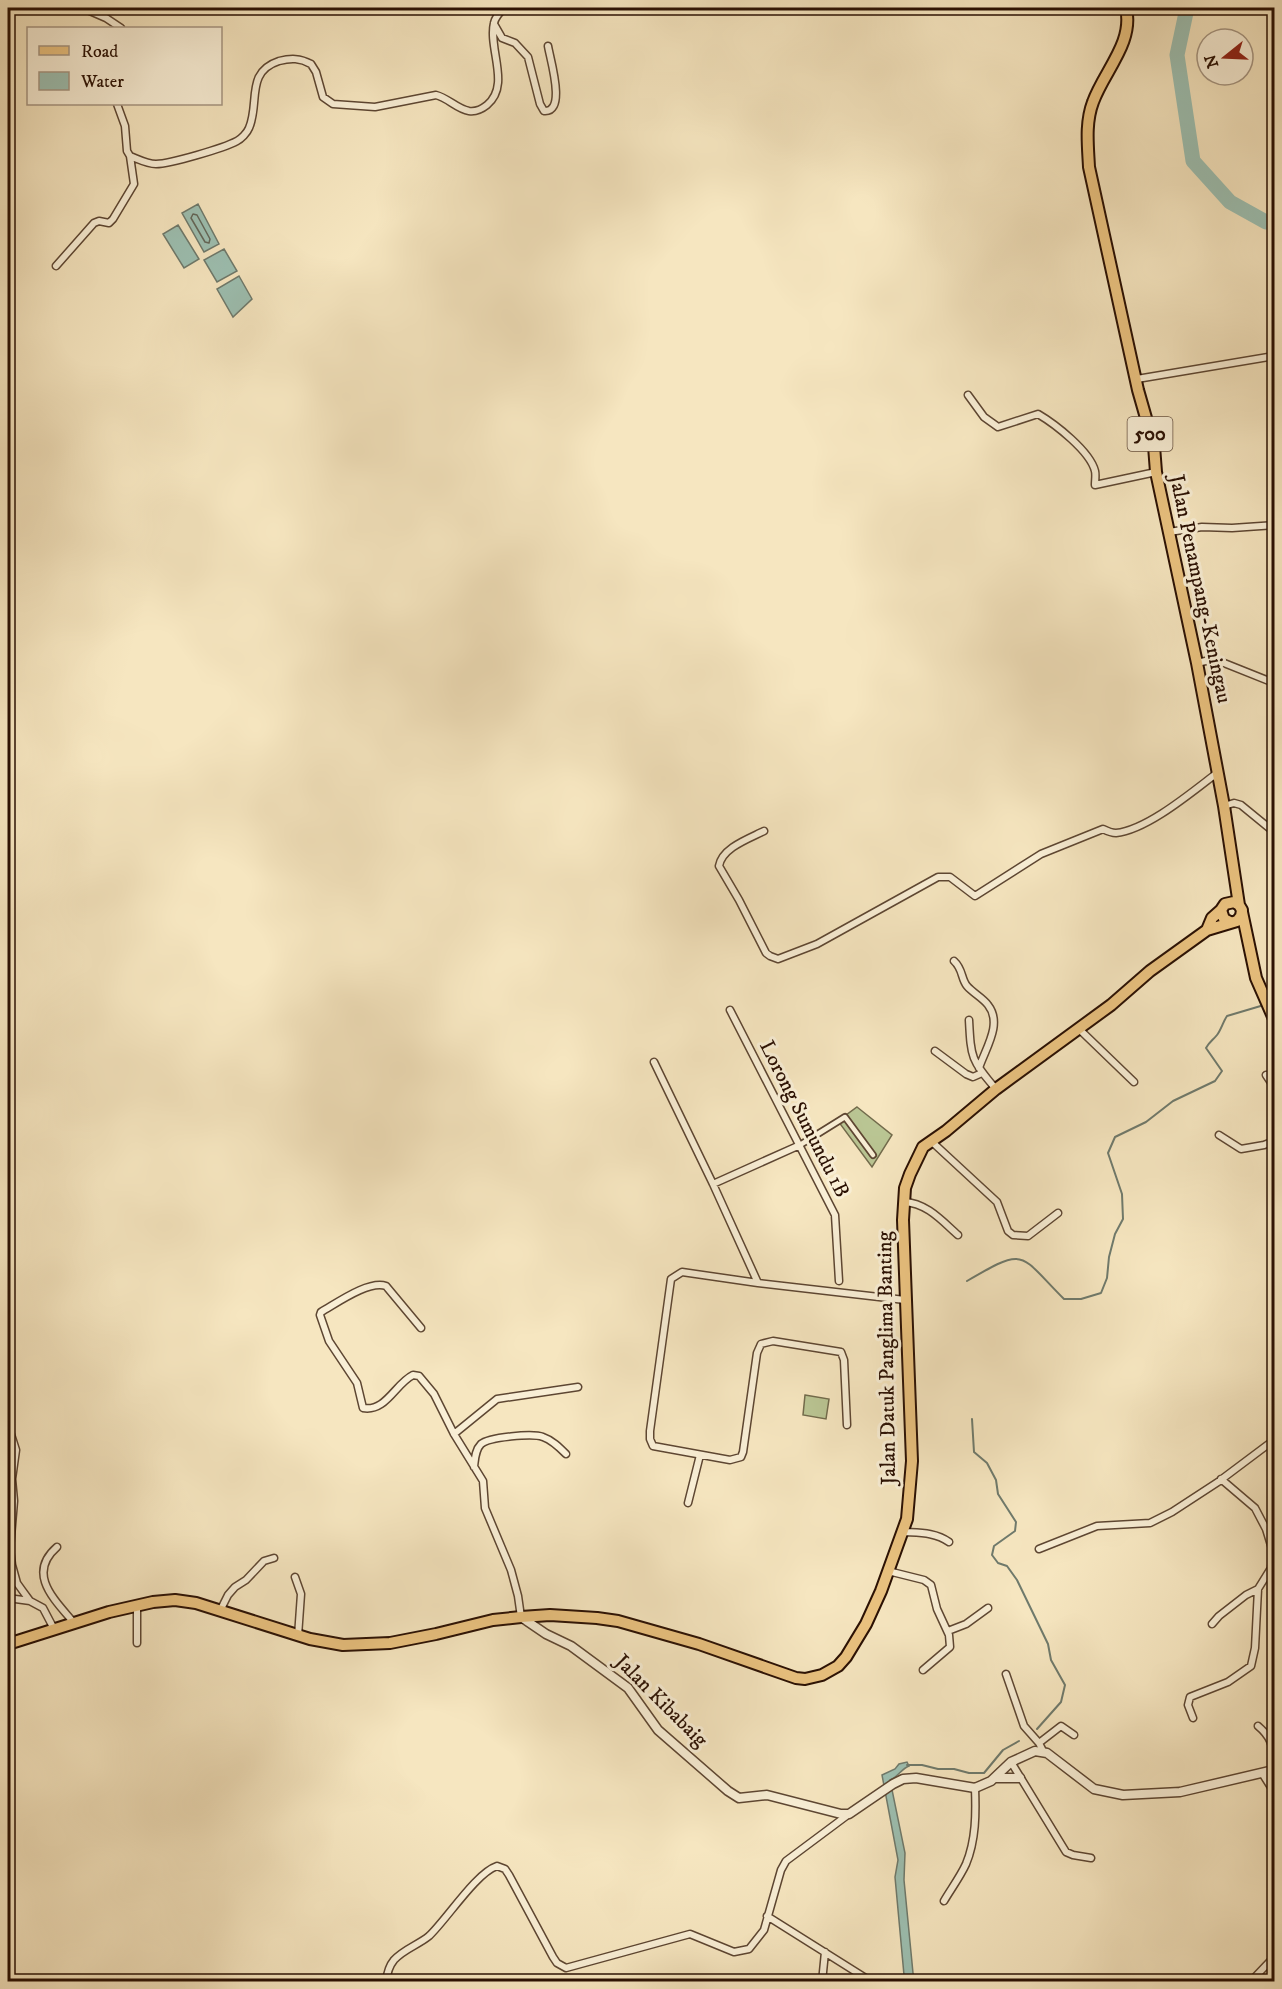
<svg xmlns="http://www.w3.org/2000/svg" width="1282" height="1989" viewBox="0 0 1282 1989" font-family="'IM FELL DW Pica',serif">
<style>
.green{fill:#bac694;stroke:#726b4c;stroke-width:1.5}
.water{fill:#9dc0b2;stroke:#6f7a6c;stroke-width:1.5}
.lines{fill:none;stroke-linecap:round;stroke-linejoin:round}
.shore{stroke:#64685a;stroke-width:1.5}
.stream{stroke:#6f7a6c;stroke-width:2}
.river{stroke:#9dc0b2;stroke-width:15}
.pedestrian-casing{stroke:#5d4632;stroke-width:8}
.minor-casing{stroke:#5d4632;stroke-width:9}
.tertiary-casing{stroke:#5d4632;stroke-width:11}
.primary-casing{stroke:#2a1003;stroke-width:14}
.pedestrian{stroke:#f9efd6;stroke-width:4.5}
.minor{stroke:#f9efd6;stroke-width:6}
.tertiary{stroke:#f9efd6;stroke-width:8}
.primary{stroke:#ebc380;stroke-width:10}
.labels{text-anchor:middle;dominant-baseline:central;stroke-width:6;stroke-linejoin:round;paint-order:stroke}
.shield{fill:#f9efd6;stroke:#685342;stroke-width:1.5}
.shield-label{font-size:20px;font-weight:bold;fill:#2a1003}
.street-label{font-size:21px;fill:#2a1003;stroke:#f9efd6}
</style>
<rect width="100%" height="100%" fill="#f6e6c0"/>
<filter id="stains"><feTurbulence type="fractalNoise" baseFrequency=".00333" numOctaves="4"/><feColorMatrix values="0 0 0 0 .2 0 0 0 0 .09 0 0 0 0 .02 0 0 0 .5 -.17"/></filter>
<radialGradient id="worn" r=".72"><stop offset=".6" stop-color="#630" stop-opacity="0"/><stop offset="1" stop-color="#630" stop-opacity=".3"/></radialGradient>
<!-- green -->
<path class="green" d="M857,1107L892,1135L872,1167L838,1121Z
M805,1395L829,1399L826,1419L803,1415Z"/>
<!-- water -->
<path class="water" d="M198,204L219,244L204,252L182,213Z
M178,225L199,259L184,268L163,234Z
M224,249L237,271L217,282L204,260Z
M239,276L252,299L233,317L217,289Z
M907,1762L909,1766C901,1769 898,1777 890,1780L905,1853L904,1880L913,1973L916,1981H907L904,1975L895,1877L898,1860L882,1775L895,1769L899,1764Z"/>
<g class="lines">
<!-- shore -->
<path class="shore" d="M193,214L197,215L210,239L209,243L205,242L191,218Z"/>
<!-- stream -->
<path class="stream" d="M967,1281C1027,1246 1018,1253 1064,1299H1081L1101,1293L1107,1278L1109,1257L1115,1234L1123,1219L1122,1194L1108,1153L1115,1137L1146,1122L1173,1101L1215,1081L1222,1071L1206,1048C1209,1042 1213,1040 1217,1035C1221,1030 1223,1022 1227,1016L1264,1005
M972,1419L974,1452L987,1463L996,1480L998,1494L1016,1522L1015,1531L994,1546L992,1555L998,1563L1007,1566L1017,1580L1048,1644L1051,1660L1065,1685L1061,1702L1037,1729
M907,1765H922L938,1769H954L969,1773H984L1003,1750L1019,1741"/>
<!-- river -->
<path class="river" d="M1187,8L1177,55L1193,161L1230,202L1266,222H1274"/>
<defs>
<path id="pedestrian" d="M800,1145L845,1117L873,1155"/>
<path id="minor" d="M83,8L106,18L121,28
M494,24L502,38L515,43L528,57L540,104L544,111C567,113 550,59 548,46
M117,104L125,126L127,151L130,156C138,159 147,164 156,164C170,164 224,148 237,141C241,139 247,133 249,128C260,103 245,72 279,61C291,58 300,58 311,64L316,72L323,97L333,104L375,107L436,95C448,98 457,109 469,111C476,112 482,109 487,105C511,85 488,49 494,23C495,18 500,12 504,8
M56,266L94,223L99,221L109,223L113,219L134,184L130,156
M1137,379L1274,356
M968,395L984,417L998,427L1038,414C1055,424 1090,451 1095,471C1096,475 1095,480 1095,485L1156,472
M1169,532L1202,527L1232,528L1274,525
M1197,663L1214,659L1274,683
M1224,806L1234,803L1241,805L1274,832
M764,831C748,839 722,848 719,866L739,900L766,953L770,956L778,959L817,944L938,877H950L975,896L1041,854L1103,829C1107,831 1112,833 1116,833C1147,830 1192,792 1217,773
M954,961C963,969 961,979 967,986C973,993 983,998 988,1005C1003,1024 985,1049 979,1068
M730,1010L835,1215L839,1281
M969,1020C971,1058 971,1060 996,1089
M1078,1028L1134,1082
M935,1051L966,1074L973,1077L982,1073
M654,1062L713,1184L758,1283
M1266,1075L1274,1087
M1219,1135L1241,1149L1264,1145L1274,1141
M931,1141L997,1202L1008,1231L1013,1235L1028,1236L1058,1213
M713,1184L800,1145
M904,1202C927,1203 942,1221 958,1235
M421,1328L386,1286C369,1280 337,1303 321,1312L320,1315L329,1341L357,1383L363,1408C386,1412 395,1384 413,1375L419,1376L434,1394L454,1434L483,1481L485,1508L511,1570L518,1596L521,1617
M8,1425L16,1450L12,1479L14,1501L10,1549L12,1565L17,1583L22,1590L30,1601L43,1608L54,1629
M847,1425L844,1360L841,1352L773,1341L761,1344L757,1353L743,1452L741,1457L730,1460L653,1446L650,1439V1431L671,1279L682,1272L758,1283L905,1300
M454,1434L497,1399L578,1387
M474,1467C475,1459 475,1450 481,1444C489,1437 533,1433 543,1437C552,1440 559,1447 566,1454
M688,1503L700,1455
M903,1532C919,1533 935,1532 949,1542
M57,1547C26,1574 55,1600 74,1623
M1039,1549L1097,1526L1150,1523L1172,1512L1218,1482L1274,1440
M888,1571L924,1580L931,1585L937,1609L949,1635L950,1647L923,1670
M295,1577L301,1594L298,1636
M8,1598L30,1601
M220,1611L228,1595L235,1587L246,1580L264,1561L274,1558
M1212,1624L1219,1616L1246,1595L1258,1589L1271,1568L1273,1552L1266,1529L1255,1508L1221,1479
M948,1631L966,1624L988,1608
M137,1643V1606
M1006,1674L1024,1726L1039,1743L1043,1751
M1193,1718L1188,1705L1190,1697L1228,1682L1251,1666L1255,1648L1258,1589
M1258,1726C1270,1736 1273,1745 1274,1760
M1039,1743L1061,1726L1074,1735
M1011,1762L1066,1852L1073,1855L1091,1858
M1262,1773L1274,1792
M944,1901C951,1889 960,1877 966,1864C976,1840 976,1813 975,1788
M767,1916L872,1982
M1255,1977L1274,1957
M386,1982C387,1973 389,1966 394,1960C404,1949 418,1945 429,1936C447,1919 476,1873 497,1866L505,1869L509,1875L553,1957L557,1963L566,1968L690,1934L734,1952L749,1949L764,1930L781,1870L786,1861L849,1814
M822,1982L825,1952"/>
<path id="tertiary" d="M521,1617L546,1634L571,1646L628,1688L658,1730L728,1791L739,1798L767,1795L841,1814H849L893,1784L903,1779L916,1778L975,1788L991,1781L1011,1762L1035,1751L1047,1753L1094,1789L1123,1795L1180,1792L1274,1770
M995,1778H1020"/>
<path id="primary" d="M1126,8C1134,43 1104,71 1093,102C1085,123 1088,146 1089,167L1138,390L1154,446L1156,472L1197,663L1224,806L1239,905
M1242,912L1256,978L1274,1019
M1207,930L1212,918L1221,910
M8,1644L109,1612L153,1602L175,1600L196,1603L310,1639L343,1645L390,1643L436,1634L493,1620L521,1617L550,1615L597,1618L618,1621L699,1644L796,1678L805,1679L822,1675L838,1666L846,1657L866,1624L881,1591L907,1519L912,1461L903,1220L905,1188L910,1174L923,1147L946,1131L996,1089L1111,1005L1150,971L1182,948L1207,930L1237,921L1241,916L1242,910L1239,905L1234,902L1225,904L1221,910L1224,919L1230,922"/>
</defs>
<!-- pedestrian casing -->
<use href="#pedestrian" class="pedestrian-casing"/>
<!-- minor casing -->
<use href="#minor" class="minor-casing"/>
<!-- tertiary casing -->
<use href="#tertiary" class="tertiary-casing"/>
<!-- primary casing -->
<use href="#primary" class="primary-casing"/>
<!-- pedestrian -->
<use href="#pedestrian" class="pedestrian"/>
<!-- minor -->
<use href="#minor" class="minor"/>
<!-- tertiary -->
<use href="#tertiary" class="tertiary"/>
<!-- primary -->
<use href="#primary" class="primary"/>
</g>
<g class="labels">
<!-- shield labels -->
<rect class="shield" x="1127.5" y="417" width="45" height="34" rx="4.5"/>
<g class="shield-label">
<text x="1150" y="434">500</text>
</g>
<!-- street labels -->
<g class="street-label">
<text transform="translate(1200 589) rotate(78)">Jalan Penampang-Keningau</text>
<text transform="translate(804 1119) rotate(63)">Lorong Sumundu 1B</text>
<text transform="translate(887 1358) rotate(-91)">Jalan Datuk Panglima Banting</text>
<text transform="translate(661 1701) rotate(45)">Jalan Kibabaig</text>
</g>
</g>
<!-- margin -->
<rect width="1282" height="1989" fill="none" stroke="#f6e6c0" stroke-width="30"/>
<rect x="9" y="9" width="1264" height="1971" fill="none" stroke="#2a1003" stroke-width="3"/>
<rect x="15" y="15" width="1252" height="1959" fill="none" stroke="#2a1003" stroke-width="1.5"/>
<!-- legend -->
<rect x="27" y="27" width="195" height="78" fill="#f9efd6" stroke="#a69682" stroke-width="1.5"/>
<rect x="39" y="46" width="30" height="9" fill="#ebc380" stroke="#a69682" stroke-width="1.5"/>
<text x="81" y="57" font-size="18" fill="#2a1003">Road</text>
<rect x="39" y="72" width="30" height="18" fill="#9dc0b2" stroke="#a69682" stroke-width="1.5"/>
<text x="81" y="87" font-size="18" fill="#2a1003">Water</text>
<!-- north arrow -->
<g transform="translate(1225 57) rotate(252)"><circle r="28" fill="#f9efd6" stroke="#a69682" stroke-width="1.5"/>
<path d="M0-4.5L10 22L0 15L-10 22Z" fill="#8f2418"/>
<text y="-9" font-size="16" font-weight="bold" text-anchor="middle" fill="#2a1003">N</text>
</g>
<rect width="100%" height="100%" filter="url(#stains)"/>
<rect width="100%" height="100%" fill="url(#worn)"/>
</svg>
